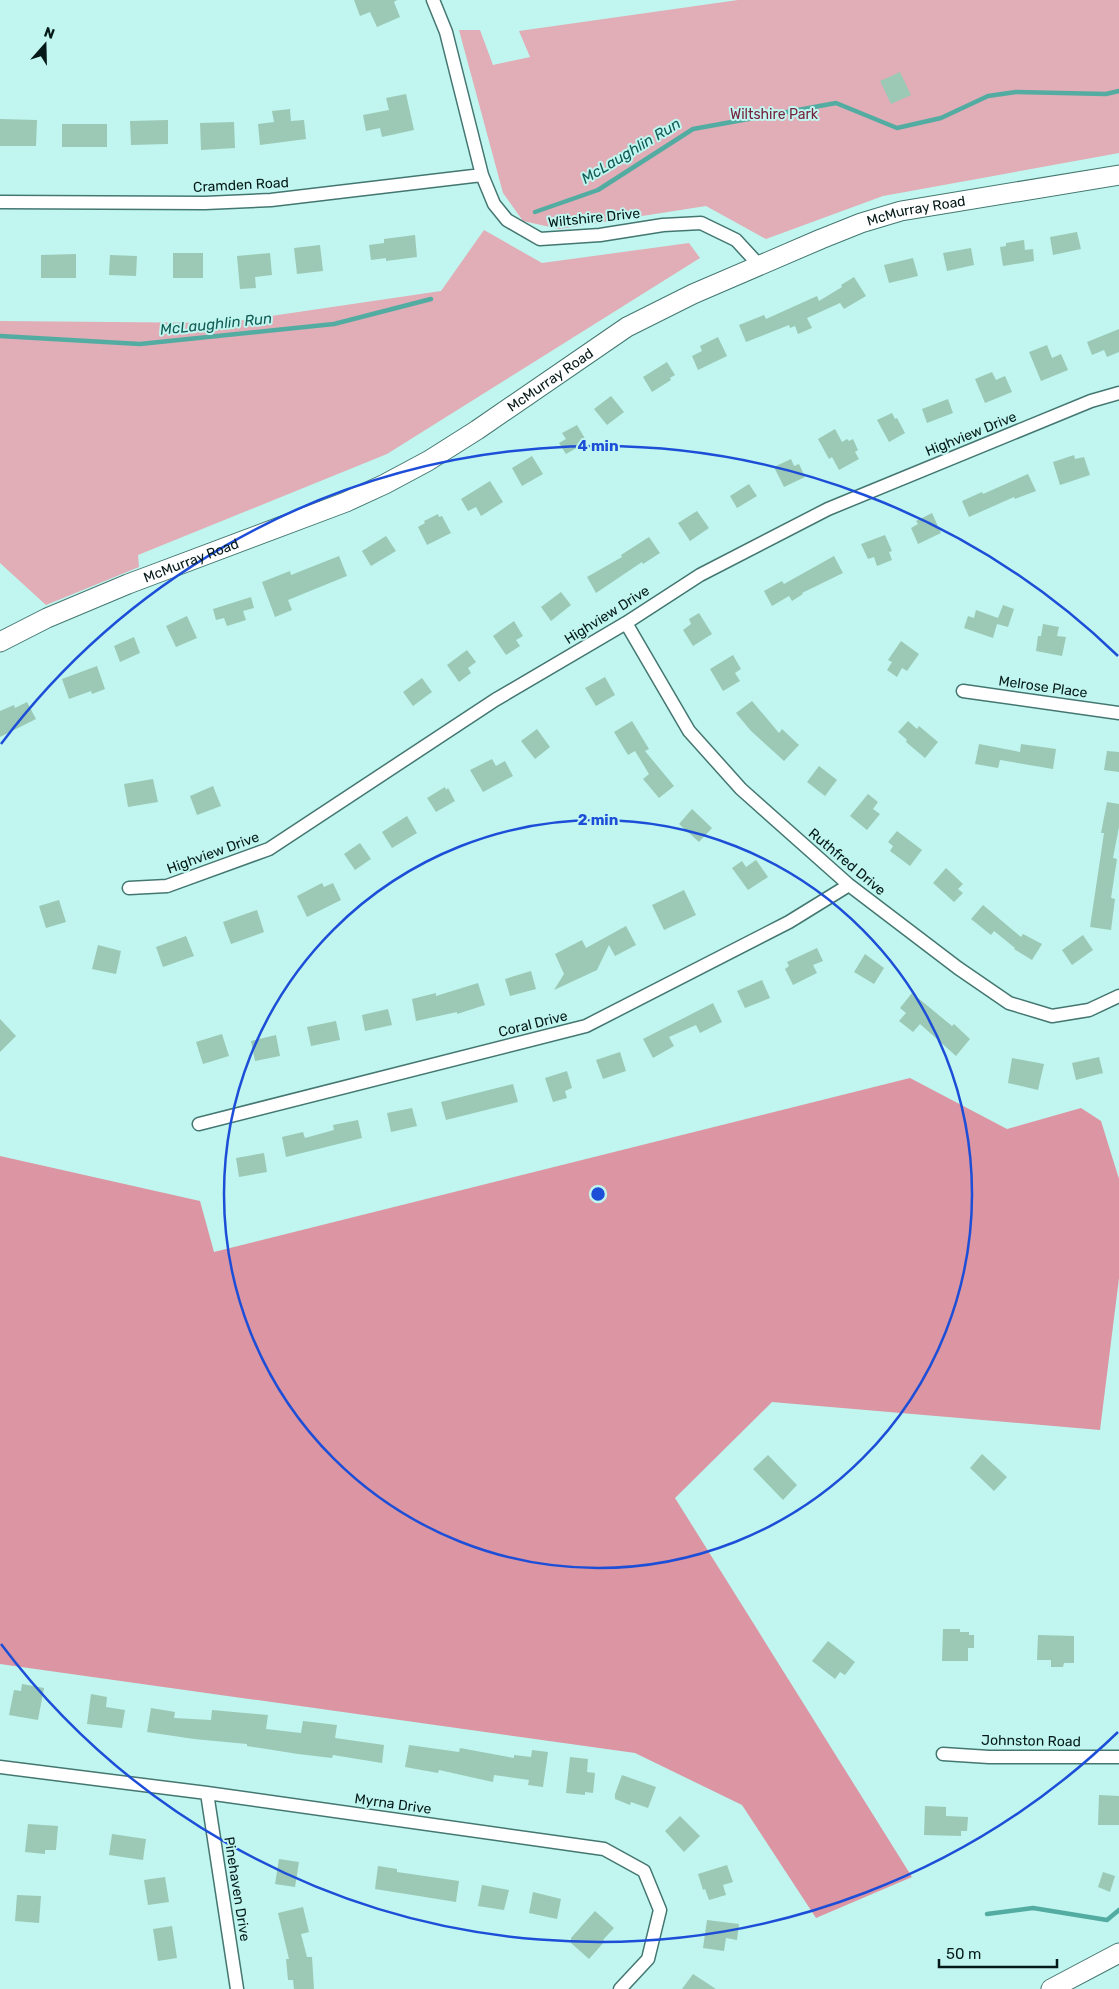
<svg xmlns="http://www.w3.org/2000/svg" width="1119" height="1989" viewBox="0 0 1119 1989" font-family="Rubik,sans-serif">
<style>
.green{fill:#e1adb6}
.forest{fill:#db95a3}
.lines{fill:none;stroke-linecap:round;stroke-linejoin:round}
.stream{stroke:#53aca2;stroke-width:4.5}
.building{fill:#9bc9b5}
.minor-casing{stroke:#447771;stroke-width:15}
.secondary-casing{stroke:#447771;stroke-width:21}
.minor{stroke:#fff;stroke-width:12}
.secondary{stroke:#fff;stroke-width:19}
.ring{fill:none;stroke:#1d4ed8;stroke-width:2.5}
.labels{text-anchor:middle;dominant-baseline:central;stroke-width:4;stroke-linejoin:round;paint-order:stroke}
.park-label{font-size:14px;fill:#76233c;stroke:#c0f6ef}
.street-label{font-size:14px;fill:#051a18;stroke:#c0f6ef}
.water-label{font-size:15px;font-style:italic;fill:#115d56;stroke:#c0f6ef}
.centre{fill:#1d4ed8;stroke:#c0f6ef;stroke-width:2.5}
.ring-label{font-size:15px;text-anchor:middle;font-weight:bold;fill:#1d4ed8;stroke:#c0f6ef;stroke-width:4;stroke-linejoin:round;paint-order:stroke}
</style>
<rect width="100%" height="100%" fill="#c0f6ef"/>
<!-- green -->
<path class="green" d="M738,0H1119V153L883,196L766,239L706,206L559,229L523,221L503,193L459,30H480L493,65L530,57L519,31Z
M484,230L542,263L689,243L700,258L387,454L138,555L139,567L46,605L0,563V321L223,323L441,291Z"/>
<!-- forest -->
<path class="forest" d="M910,1078L1007,1129L1081,1108L1101,1121L1119,1179V1278L1100,1430L772,1402L675,1498L912,1877L816,1918L742,1805L635,1753L0,1664V1156L200,1201L214,1252Z"/>
<g class="lines">
<!-- stream -->
<path class="stream" d="M535,212L598,190L693,129L836,103L897,128L941,118L988,96L1016,92L1106,94L1119,91
M0,336L140,344L334,324L431,299
M987,1914L1033,1908L1107,1920L1119,1910"/>
</g>
<!-- building -->
<path class="building" d="M354,0H397L394,2L400,17L377,27L370,12L360,16Z
M900,72L911,95L891,104L880,81Z
M406,94L414,130L382,137L380,128L366,131L363,115L389,110L386,98Z
M290,109L291,121L304,120L306,139L260,145L258,124L274,122L272,111Z
M0,119L37,120L36,146H0Z
M168,120V144L131,145L130,121Z
M234,122L235,148L201,150L200,123Z
M62,124H107V147H62Z
M1077,232L1081,249L1053,255L1050,237Z
M415,235L417,257L386,261V258L371,260L369,245L384,243V239Z
M1024,240L1025,250L1033,249L1034,261L1003,266L1000,247L1006,246V243Z
M320,245L323,271L297,274L294,248Z
M971,248L974,265L947,271L943,253Z
M173,253H203V278H173Z
M270,253L272,275L255,277L256,288L240,289L237,256Z
M76,254V278H41V255Z
M110,255L137,256L136,276L109,275Z
M913,258L918,276L889,283L884,265Z
M854,277L866,296L844,309L840,303L807,318L812,328L798,334L795,326L790,328L789,325L746,342L739,325L764,315L766,319L817,296L819,301L842,287L841,285Z
M1119,329V352L1107,357L1104,350L1092,355L1087,342Z
M718,337L727,356L698,370L692,356L702,351L700,346Z
M1047,345L1052,358L1061,354L1068,370L1041,381L1029,352Z
M667,362L675,375L670,378L671,380L652,392L643,377Z
M992,372L996,380L1005,376L1012,392L985,403L975,379Z
M611,396L624,412L607,425L594,409Z
M948,399L953,413L927,423L922,409Z
M892,413L895,419L897,418L905,433L889,442L877,420Z
M577,425L587,442L566,454L559,443L566,439L562,433Z
M835,429L842,442L847,439L849,441L853,439L858,450L855,452L859,459L839,470L832,457L829,459L818,439Z
M1074,455L1075,459L1084,457L1090,475L1060,485L1053,462Z
M532,456L543,474L522,486L512,468Z
M791,459L794,466L799,464L805,477L784,487L774,467Z
M1028,474L1036,491L1015,499L1014,497L969,517L962,501L982,492L983,494Z
M490,481L503,502L481,516L476,507L468,511L461,499Z
M749,484L757,496L737,508L730,496Z
M697,511L709,528L690,541L678,523Z
M932,513L941,533L918,544L911,528L918,524L916,521Z
M438,514L439,517L442,516L451,533L427,545L418,527L425,523L424,521Z
M885,535L892,551L889,552L892,560L877,566L874,557L868,559L861,544Z
M386,536L396,551L371,566L362,551Z
M649,537L660,553L643,564L642,562L596,593L587,577L622,557L621,555Z
M339,556L347,576L288,600L292,610L275,617L262,582L290,571L291,575Z
M834,556L843,573L802,593L803,594L792,601L789,596L772,606L764,591L782,581L784,584Z
M561,592L571,605L551,621L541,607Z
M251,597L254,608L243,611L246,620L227,626L224,618L216,620L213,609Z
M1003,605L1014,609L1008,627L997,624L993,638L964,628L968,616L974,618L976,610L998,618Z
M699,613L712,634L693,646L683,630L691,624L689,619Z
M187,616L197,638L176,647L166,626Z
M514,621L523,636L516,640L520,646L506,655L493,636Z
M1043,624L1059,627L1057,636L1066,637L1062,656L1036,651L1038,636H1041Z
M134,637L140,653L120,662L114,646Z
M901,641L919,654L907,671L902,668L897,677L887,670L892,662L888,660Z
M467,650L476,662L468,668L471,673L459,682L447,665Z
M733,655L741,669L735,673L740,681L723,691L710,669Z
M97,666L105,689L92,694L91,691L69,699L62,679Z
M605,677L615,695L596,706L585,688Z
M422,678L432,692L413,706L403,692Z
M752,701L779,733L782,729L799,745L784,761L751,731L736,713Z
M27,702L36,719L0,737V711L14,705L15,708Z
M632,721L649,749L645,751L674,786L659,798L643,779L649,774L635,751L628,755L614,732Z
M908,721L917,729L919,726L938,742L925,758L906,742L907,740L898,732Z
M537,729L550,747L535,759L521,741Z
M979,744L1020,752L1021,744L1056,749L1053,769L1000,760L998,768L975,764Z
M1107,751L1119,752V772L1104,770Z
M492,759L496,766L505,761L513,776L483,792L470,770Z
M819,766L837,780L825,796L807,782Z
M153,779L158,802L128,807L124,784Z
M213,786L221,806L197,815L190,796Z
M445,787L446,790L448,788L455,801L436,812L427,798Z
M868,794L878,802L873,809L880,814L867,830L850,816Z
M1107,802L1119,804V827L1113,858L1117,859L1111,898L1115,899L1111,930L1090,927L1104,833H1101Z
M692,809L712,828L699,842L679,824Z
M407,816L417,833L392,848L382,832Z
M897,831L922,850L910,866L890,851L893,846L888,842Z
M360,843L371,859L355,870L344,854Z
M756,860L768,877L748,890L732,868L742,861L746,867Z
M946,868L963,884L958,889L963,893L954,902L933,883Z
M322,883L324,887L333,883L341,900L307,917L297,896Z
M684,890L696,915L664,930L652,905Z
M59,900L66,922L46,928L39,906Z
M983,905L1021,937L1023,934L1042,944L1032,960L1014,949L1015,948L994,931L991,935L971,919Z
M257,910L264,932L231,944L223,922Z
M626,926L636,945L615,956L609,945L597,970L554,990L564,974L555,954L582,940L586,948Z
M1083,935L1093,950L1072,965L1062,950Z
M186,936L194,956L163,967L156,947Z
M98,945L121,951L116,974L92,969Z
M817,948L823,961L813,965L817,973L793,985L785,969L789,966L787,962Z
M865,954L884,968L874,984L854,972Z
M531,971L536,989L510,996L505,979Z
M762,980L770,998L745,1008L737,991Z
M478,983L485,1005L457,1014V1012L416,1021L412,999L436,993V996Z
M912,993L952,1026L954,1024L970,1039L956,1056L920,1024L913,1032L899,1021L906,1013L900,1008Z
M713,1003L722,1022L700,1033L696,1025L669,1037L674,1046L653,1058L643,1039Z
M388,1009L392,1025L365,1031L362,1015Z
M0,1019L16,1036L0,1052Z
M336,1021L340,1040L311,1046L307,1027Z
M222,1034L229,1056L203,1064L196,1042Z
M276,1035L280,1056L255,1061L251,1041Z
M620,1052L626,1071L603,1079L596,1060Z
M1099,1057L1103,1073L1076,1080L1072,1063Z
M1012,1058L1044,1064L1038,1090L1008,1083Z
M567,1071L572,1088L565,1091L567,1098L553,1102L545,1078Z
M513,1084L518,1102L446,1120L441,1102Z
M412,1108L417,1126L391,1132L387,1113Z
M358,1120L362,1138L286,1157L282,1137L303,1132L305,1138L334,1130L333,1125Z
M264,1153L267,1172L239,1177L236,1158Z
M982,1454L1007,1477L994,1491L970,1468Z
M768,1455L797,1485L783,1500L753,1469Z
M943,1629H960V1632H969V1635H974V1648H968V1661H942Z
M1038,1635L1074,1636V1663H1064L1063,1667H1051V1660H1037Z
M828,1641L855,1662L845,1675L840,1672L835,1679L812,1661Z
M22,1684L44,1688L38,1720L9,1715L14,1690L21,1691Z
M91,1694L107,1697L106,1707L125,1710L122,1728L87,1724Z
M151,1708L175,1712L174,1718L211,1720L212,1710L268,1715L266,1729L301,1733L303,1721L337,1725L335,1738L384,1745L382,1763L333,1755L332,1758L298,1754L247,1746V1744L194,1739L147,1732Z
M409,1745L459,1752L460,1748L514,1758V1755L531,1757L532,1750L548,1752L543,1787L528,1785L529,1780L494,1775L493,1782L439,1770L438,1773L405,1767Z
M570,1757L588,1759L587,1772L595,1773L593,1793L585,1792V1795L566,1793Z
M622,1775L656,1787L648,1808L631,1802L630,1805L615,1799V1794Z
M1099,1795L1119,1796V1825H1098Z
M925,1806L946,1807V1816L968,1817L967,1831H961V1836L924,1835Z
M680,1816L700,1836L684,1852L665,1831Z
M28,1824L58,1826L56,1850H45V1854L25,1852Z
M112,1834L146,1839L143,1860L109,1855Z
M279,1859L299,1862L295,1887L275,1884Z
M727,1865L733,1882L723,1885L726,1895L709,1900L705,1889L703,1890L698,1874Z
M378,1866L397,1869V1872L459,1881L456,1902L375,1889Z
M1103,1872L1115,1876L1110,1892L1098,1887Z
M165,1877L169,1902L148,1905L144,1880Z
M482,1885L509,1890L504,1910L478,1906Z
M533,1892L561,1899L557,1919L529,1913Z
M17,1895L41,1896L39,1923L15,1921Z
M303,1907L309,1932L301,1934L307,1957H312L314,1989H294L293,1980H288L286,1959H289L278,1913Z
M595,1911L614,1928L603,1940L605,1941L589,1959L571,1943V1938Z
M707,1920L739,1924L737,1940L726,1938L724,1951L703,1948Z
M172,1926L177,1958L158,1961L153,1929Z
M693,1974L716,1989H682Z"/>
<g class="lines">
<defs>
<path id="minor" d="M433,0L446,32L482,175L494,204L507,220L540,239L600,235L663,225L701,223L736,240L759,265
M0,202L205,203L271,200L482,175
M626,623L689,731L741,789L849,885L958,968L1009,1003L1052,1016L1089,1010L1119,996
M963,691L1119,713
M129,888L167,886L269,849L495,700L626,623L700,575L828,509L1091,401L1119,393
M199,1124L586,1026L789,922L849,885
M943,1754L989,1757H1119
M0,1767L207,1793L604,1849L644,1871L660,1910L648,1959L620,1989
M207,1793L237,1989"/>
<g id="secondary">
<path id="s1" d="M0,642L47,618L128,584L346,502L385,484L428,461L477,430L627,327L693,294L821,239L861,223L901,211L1119,175"/>
<path d="M1051,1989L1119,1953"/>
</g>
</defs>
<!-- minor casing -->
<use href="#minor" class="minor-casing"/>
<!-- secondary casing -->
<use href="#secondary" class="secondary-casing"/>
<!-- minor -->
<use href="#minor" class="minor"/>
<!-- secondary -->
<use href="#secondary" class="secondary"/>
</g>
<!-- distance rings -->
<g class="ring">
<circle cx="598" cy="1194" r="374"/>
<path d="M1118 1732A748 748 0 0 1 1 1644M1 744A748 748 0 0 1 1118 656"/>
</g>
<g class="labels">
<!-- park labels -->
<g class="park-label">
<text x="774" y="114">Wiltshire Park</text>
</g>
<!-- street labels -->
<g class="street-label">
<text transform="translate(241 185) rotate(-3)">Cramden Road</text>
<text stroke="none"><textPath href="#s1" startOffset="1018">McMurray Road</textPath></text>
<text transform="translate(594 218) rotate(-6)">Wiltshire Drive</text>
<text stroke="none"><textPath href="#s1" startOffset="612">McMurray Road</textPath></text>
<text transform="translate(971 434) rotate(-22)">Highview Drive</text>
<text stroke="none"><textPath href="#s1" startOffset="208">McMurray Road</textPath></text>
<text transform="translate(607 615) rotate(-32)">Highview Drive</text>
<text transform="translate(1043 687) rotate(8)">Melrose Place</text>
<text transform="translate(213 853) rotate(-20)">Highview Drive</text>
<text transform="translate(847 862) rotate(40)">Ruthfred Drive</text>
<text transform="translate(533 1024) rotate(-14)">Coral Drive</text>
<text transform="translate(1031 1741) rotate(1)">Johnston Road</text>
<text transform="translate(393 1804) rotate(8)">Myrna Drive</text>
<text transform="translate(237 1889) rotate(81)">Pinehaven Drive</text>
</g>
<!-- water labels -->
<g class="water-label">
<text transform="translate(631 151) rotate(-31)">McLaughlin Run</text>
<text transform="translate(216 324) rotate(-6)">McLaughlin Run</text>
</g>
</g>
<circle cx="598" cy="1194" r="8" class="centre"/>
<g class="ring-label">
<text x="598" y="451">4 min</text>
<text x="598" y="825">2 min</text>
</g>
<!-- north arrow -->
<g transform="translate(45 45) rotate(20)" stroke="#c0f6ef" stroke-width="4" paint-order="stroke">
<path d="M0-4L9 19L0 12L-9 19Z" fill="#051a18"/>
<text y="-8" font-size="14" font-weight="bold" text-anchor="middle" fill="#051a18">N</text>
</g>
<!-- scale -->
<path d="M939 1959v8h118v-8" fill="none" stroke="#051a18" stroke-width="2.5"/>
<text x="946" y="1959" font-size="15" fill="#051a18" stroke="#c0f6ef" stroke-width="4" paint-order="stroke">50 m</text>
</svg>
